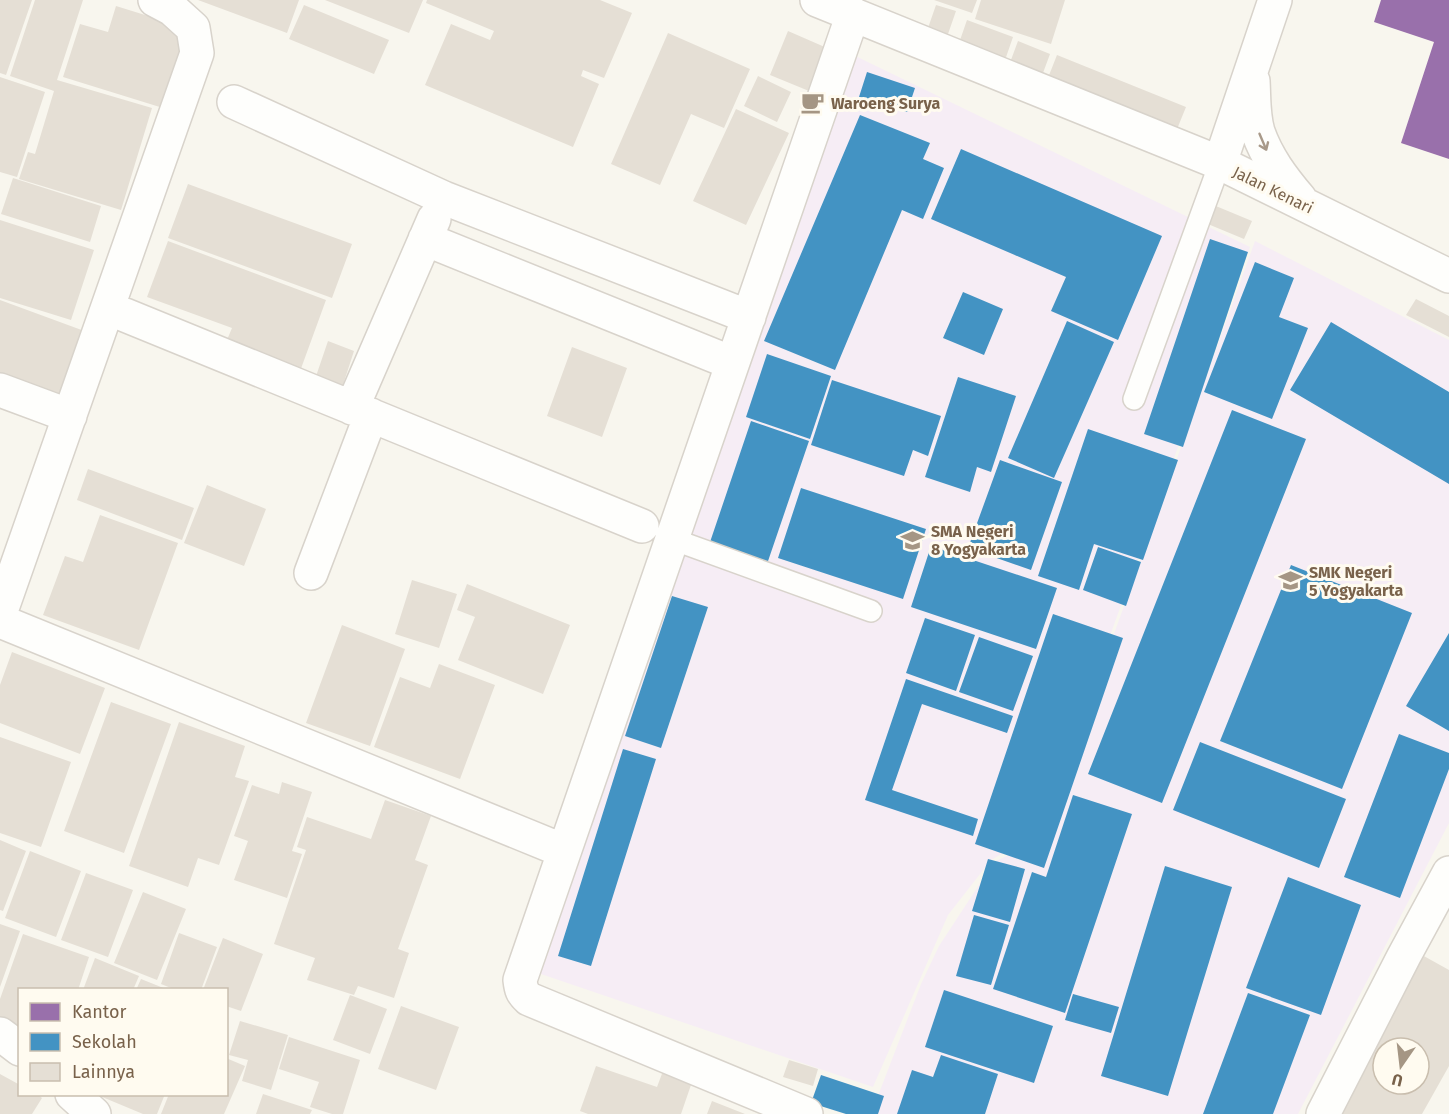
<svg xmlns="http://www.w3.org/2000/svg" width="1449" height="1114" viewBox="0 0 1449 1114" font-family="'Fira Sans',sans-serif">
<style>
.education{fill:#f6edf5}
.offices{fill:#9970ab}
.schools{fill:#4393c3}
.building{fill:#e5dfd5;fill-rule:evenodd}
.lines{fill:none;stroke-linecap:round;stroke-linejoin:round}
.service-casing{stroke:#d8d3cb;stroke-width:24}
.minor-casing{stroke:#d8d3cb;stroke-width:36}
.secondary-casing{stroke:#d8d3cb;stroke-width:36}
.service{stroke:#fefefc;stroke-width:21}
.minor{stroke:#fefefc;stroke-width:33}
.secondary{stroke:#fefefc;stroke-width:33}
.oneway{stroke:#a89989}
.labels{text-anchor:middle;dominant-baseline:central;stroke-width:6;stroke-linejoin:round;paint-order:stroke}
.poi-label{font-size:16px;font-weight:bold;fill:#79624b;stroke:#fffbf0;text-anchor:start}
.street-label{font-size:16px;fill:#79624b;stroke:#fffbf0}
</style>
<rect width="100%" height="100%" fill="#f8f6ee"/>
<!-- education -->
<path class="education" d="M843,50L1250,247L1039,833L991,860L948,915L873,1087L538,973Z
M1255,241L1449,340V823L1298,1114H871L921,984L939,946L994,862L1040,840Z"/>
<!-- offices -->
<path class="offices" d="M1381,0H1449V159L1401,143L1434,42L1374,22Z"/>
<!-- schools -->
<path class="schools" d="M867,72L915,88L907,112L859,97Z
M860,115L930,143L923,159L944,168L923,219L902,210L835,370L764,341Z
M961,149L1162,236L1118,340L1051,311L1066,277L931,219Z
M1210,239L1248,252L1183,447L1144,434Z
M1255,262L1294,278L1279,317L1308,328L1272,419L1204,392Z
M963,292L1003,309L984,355L943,338Z
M1067,321L1114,342L1054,478L1008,458Z
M1331,322L1449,392V484L1290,390Z
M767,354L831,376L810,439L746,417Z
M958,377L1016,396L991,472L977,467L970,492L925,477Z
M832,380L941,416L928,456L913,450L904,476L811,445Z
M1232,410L1306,439L1162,803L1088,774Z
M751,421L809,441L766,567L708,548Z
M1088,429L1178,460L1143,560L1094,544L1079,590L1038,576Z
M1000,460L1062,482L1031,570L968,548Z
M801,488L926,529L903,599L778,558Z
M931,546L1057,588L1036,649L911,607Z
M1098,547L1141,562L1126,606L1083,590Z
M1291,565L1412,613L1342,789L1220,741Z
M672,596L708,607L661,748L625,736Z
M1053,614L1123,638L1044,868L975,844Z
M925,618L975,635L956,691L906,673Z
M1449,633V731L1406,706Z
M979,637L1033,656L1013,711L959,692Z
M906,679L1013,716L1007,733L922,704L892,790L978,819L973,836L865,800Z
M1399,734L1449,753V769L1400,898L1344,877Z
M1200,742L1346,799L1319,868L1173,810Z
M623,749L656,759L591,966L558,956Z
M1073,795L1132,814L1065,1013L993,989L1032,872L1046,877Z
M988,859L1025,869L1010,922L972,911Z
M1165,866L1232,887L1168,1096L1101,1076Z
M1288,877L1361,905L1321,1015L1246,988Z
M974,915L1009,925L991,985L956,976Z
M944,990L1053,1026L1034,1083L925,1047Z
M1248,993L1310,1015L1273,1114H1203Z
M1073,994L1119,1007L1111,1033L1065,1020Z
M941,1055L998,1074L985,1114H897L912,1070L933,1077Z
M821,1075L884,1096L878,1114H846L811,1103Z"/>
<!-- building -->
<path class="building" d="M0,0H32L6,75L0,73Z
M35,0H83L57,80L152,108L121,210L19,179L28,152L35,154L54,91L10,76Z
M198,0H299L287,33Z
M325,0H423L409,33Z
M427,0H600L632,13L604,78L583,70L581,76L599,84L573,147L425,85L451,24L490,40L494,31L426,3Z
M934,0H977L972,13Z
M981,0H1065L1051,44L975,19Z
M304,5L389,40L374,74L289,39Z
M936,5L956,11L948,34L928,28Z
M116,6L187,28L163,108L63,77L80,24L108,32Z
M967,20L1013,37L1004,63L958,46Z
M788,31L827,48L809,91L770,75Z
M668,33L750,69L724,128L691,114L660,185L611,164Z
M1018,41L1050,54L1040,81L1008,68Z
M1057,55L1186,107L1173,139L1044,88Z
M758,76L791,92L777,122L744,106Z
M0,77L45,92L17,177L0,172Z
M736,109L789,133L746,225L693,201Z
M13,178L101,206L90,242L1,214Z
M188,184L352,244L332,298L168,238Z
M1211,204L1252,221L1244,239L1203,222Z
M0,220L94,250L71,320L0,298Z
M168,241L326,300L299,374L224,347L232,328L147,297Z
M1416,299L1449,316V337L1406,315Z
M0,300L87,332L64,396L0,373Z
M328,341L354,351L340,394L313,385Z
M572,347L627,368L602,437L547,416Z
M88,469L194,508L182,540L77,500Z
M207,485L266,509L244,566L184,543Z
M100,515L178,543L139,650L43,615L65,556L83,562Z
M412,580L457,594L439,648L395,634Z
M467,584L570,625L543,694L458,660L475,617L457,610Z
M342,625L405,649L370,746L306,723Z
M12,652L105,688L80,754L0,723V685Z
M439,664L495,685L460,779L374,747L400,677L430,688Z
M111,702L171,724L124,853L64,831Z
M179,722L245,746L235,777L249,781L219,865L198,858L188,887L129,866Z
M0,737L71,762L41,847L0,833Z
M282,782L312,792L292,851L302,854L287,898L234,880L248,841L234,836L252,785L279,794Z
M385,800L431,816L415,860L428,865L398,949L409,953L394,998L358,986L354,995L307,980L315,958L274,944L306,850L297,847L307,817L371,839Z
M0,840L26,851L3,911L0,910Z
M30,851L81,871L56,937L5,918Z
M86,873L133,890L108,957L61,940Z
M143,892L186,909L157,980L114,963Z
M0,924L20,931L0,987Z
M179,933L217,947L201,990H176L161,984Z
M23,934L89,957L78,990H20V1036L0,1029V999Z
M223,938L263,954L241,1011L226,1006V990H203Z
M1422,955L1449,970V1066L1422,1114H1331ZM1383,1048H1419V1084H1383Z
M95,958L139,976L133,990H83Z
M141,979L166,989V990H136Z
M350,995L387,1009L370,1054L333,1040Z
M401,1006L459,1027L436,1090L378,1069Z
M240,1021L288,1035L271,1090L242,1081L248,1060L229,1055Z
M289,1037L360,1060L343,1114H332L310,1107L319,1082L279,1069Z
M226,1058L245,1066L224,1114H161L169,1094H226Z
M789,1060L818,1069L813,1086L783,1077Z
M596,1066L657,1087L663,1071L692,1082L681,1114H588L580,1111Z
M0,1074L20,1085V1094H37L42,1098L32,1114H0Z
M95,1094H165L157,1114H143Z
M263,1094L312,1110L310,1114H256Z
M712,1101L745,1114H707Z"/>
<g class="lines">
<defs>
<path id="service" d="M1134,399L1220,163
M672,539L871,611"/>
<path id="minor" d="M817,0L1220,163
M234,102L444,198L749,317
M425,239L732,363
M125,315L642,526
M0,390L70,416
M352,408L434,219
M311,573L371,415
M0,614L197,53L193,28L172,9L155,0
M0,621L564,851
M0,1034L20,1049
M72,1094L94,1114
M806,1114L529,999C522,993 521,989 520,980L853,14
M1323,1114L1404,956L1449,873"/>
<path id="secondary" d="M1275,0L1220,163L1449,276
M1253,81C1254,98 1253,115 1258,132C1267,158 1283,179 1300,199"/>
</defs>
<!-- service casing -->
<use href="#service" class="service-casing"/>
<!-- minor casing -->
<use href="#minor" class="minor-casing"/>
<!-- secondary casing -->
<use href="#secondary" class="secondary-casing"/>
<!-- service -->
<use href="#service" class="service"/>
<!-- minor -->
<use href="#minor" class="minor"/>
<!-- secondary -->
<use href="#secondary" class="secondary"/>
</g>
<!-- one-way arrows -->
<defs><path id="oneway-shaft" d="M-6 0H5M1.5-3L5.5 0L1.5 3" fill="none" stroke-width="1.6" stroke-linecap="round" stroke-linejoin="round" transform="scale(1.5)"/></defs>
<use class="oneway" href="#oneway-shaft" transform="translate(1263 142) rotate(67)"/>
<!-- icons -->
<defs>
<symbol id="cafe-bare" viewBox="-9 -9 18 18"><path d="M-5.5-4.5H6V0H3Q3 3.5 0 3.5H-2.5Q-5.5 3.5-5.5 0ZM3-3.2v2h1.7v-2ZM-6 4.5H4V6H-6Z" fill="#a59684" stroke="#fffbf0" stroke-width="2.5" paint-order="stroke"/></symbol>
<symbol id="school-bare" viewBox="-9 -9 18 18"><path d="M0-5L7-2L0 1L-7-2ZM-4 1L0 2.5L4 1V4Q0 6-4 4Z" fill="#a59684" stroke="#fffbf0" stroke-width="2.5" paint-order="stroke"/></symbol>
</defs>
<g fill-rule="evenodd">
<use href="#cafe-bare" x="796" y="86" width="33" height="33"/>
<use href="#school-bare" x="896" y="524" width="33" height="33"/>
<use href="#school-bare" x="1274" y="564" width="33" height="33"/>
</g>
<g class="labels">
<!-- poi labels -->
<g class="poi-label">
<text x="831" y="103">Waroeng Surya</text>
<text x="931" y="531">SMA Negeri<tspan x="931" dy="18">8 Yogyakarta</tspan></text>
<text x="1309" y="572">SMK Negeri<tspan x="1309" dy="18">5 Yogyakarta</tspan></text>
</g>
<!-- street labels -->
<g class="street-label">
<text transform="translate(1273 190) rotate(26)">Jalan Kenari</text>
</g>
</g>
<!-- legend -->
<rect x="18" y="988" width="210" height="108" fill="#fffbf0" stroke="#c9beae" stroke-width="1.5"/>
<rect x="30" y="1003" width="30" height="18" fill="#9970ab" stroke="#c9beae" stroke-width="1.5"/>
<text x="72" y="1018" font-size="18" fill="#79624b">Kantor</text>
<rect x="30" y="1033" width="30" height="18" fill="#4393c3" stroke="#c9beae" stroke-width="1.5"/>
<text x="72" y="1048" font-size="18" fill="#79624b">Sekolah</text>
<rect x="30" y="1063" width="30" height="18" fill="#e5dfd5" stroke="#c9beae" stroke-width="1.5"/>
<text x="72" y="1078" font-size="18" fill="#79624b">Lainnya</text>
<!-- north arrow -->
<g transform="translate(1401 1066) rotate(194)"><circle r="28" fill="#fffbf0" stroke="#c9beae" stroke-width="1.5"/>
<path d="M0-4.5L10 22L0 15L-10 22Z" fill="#a59684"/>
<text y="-9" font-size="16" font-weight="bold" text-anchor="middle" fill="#79624b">U</text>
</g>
</svg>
